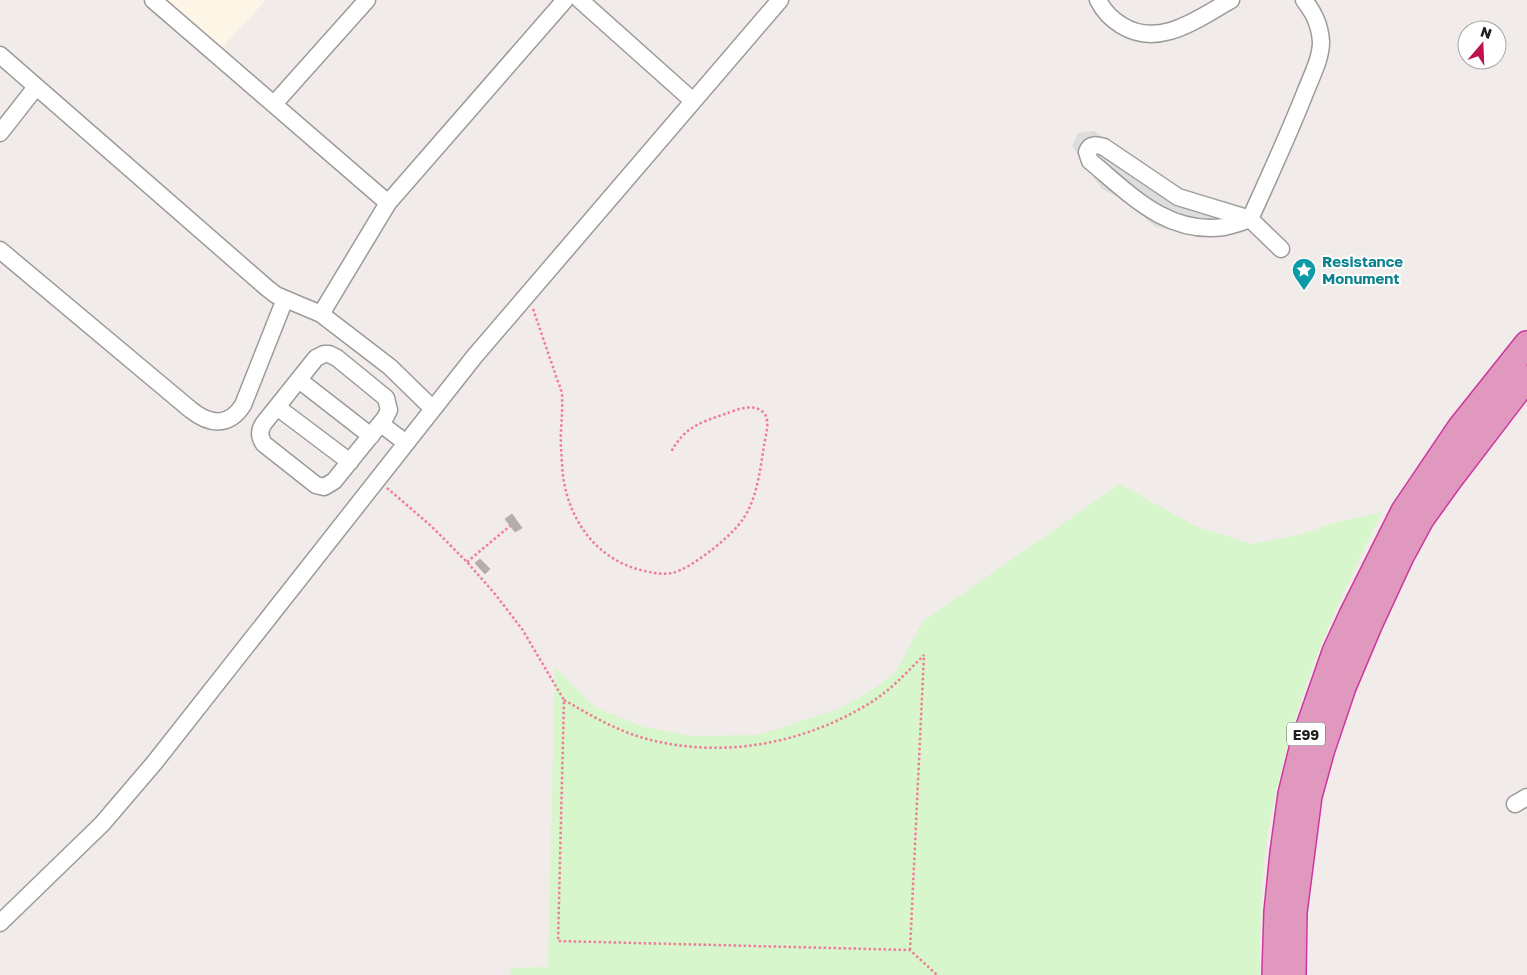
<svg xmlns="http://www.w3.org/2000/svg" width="1527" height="975" viewBox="0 0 1527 975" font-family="'Golos Text',sans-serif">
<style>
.education{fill:#fdf5e6}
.park{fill:#d7f6cb}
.parking{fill:#ddd}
.building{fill:#b6acab;stroke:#c1aeac}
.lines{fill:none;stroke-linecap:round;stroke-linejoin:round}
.minor-casing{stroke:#9b9b9b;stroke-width:19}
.highway-casing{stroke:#cd37a0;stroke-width:28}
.path{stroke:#ef7c99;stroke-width:2.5;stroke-dasharray:2.5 2.5;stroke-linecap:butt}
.minor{stroke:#fff;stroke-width:16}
.highway{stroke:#e198bf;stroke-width:25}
.labels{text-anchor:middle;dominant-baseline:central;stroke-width:4;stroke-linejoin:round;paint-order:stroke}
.shield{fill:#fff;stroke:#646464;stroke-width:1}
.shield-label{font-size:14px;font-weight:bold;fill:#212121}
.culture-label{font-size:15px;font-weight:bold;fill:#0d838f;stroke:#fff;text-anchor:start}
</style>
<rect width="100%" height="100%" fill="#f1ebe9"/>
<!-- education -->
<path class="education" d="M168,0H266L222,48Z"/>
<!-- park -->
<path class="park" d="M1120,484L1195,526L1251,544L1298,535L1337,522L1382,512C1358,562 1333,612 1314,664C1294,718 1278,775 1268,832C1260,879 1260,927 1260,975H509L512,968L548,967L555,667L596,708L643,727L693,736L757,735L785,727L843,707L878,686L896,672L923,621Z"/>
<!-- parking -->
<path class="parking" d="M1094,131L1185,191L1243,206L1237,233L1226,231H1179L1156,227L1122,199L1102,189L1072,146L1078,133Z"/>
<!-- building -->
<path class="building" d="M512,514L522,528L515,532L505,519Z
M480,559L490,569L485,574L475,563Z"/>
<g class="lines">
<defs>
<path id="minor" d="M153,0L388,203
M580,0L693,101
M1098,0C1103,10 1111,19 1121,25C1159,49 1197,19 1231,0
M0,55L267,288L276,295L321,314L390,367L432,408
M274,104L367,0
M0,133L36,87
M1281,249L1250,219L1178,197L1104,147C1097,145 1090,143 1087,152L1090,161C1130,194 1167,235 1224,227C1233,225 1242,222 1250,219C1269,177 1288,136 1305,93C1311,77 1321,59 1321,42C1320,25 1314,13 1304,0
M0,250L191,410C210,425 229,427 243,405L285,299
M321,314L388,203L565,0
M324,354H329L337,358L386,398L389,410L385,418L334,481L324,487L316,485L264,444C259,437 259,430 264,423L316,358Z
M299,380L371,436
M277,407L350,462
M381,424L406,443
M1515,804L1527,797
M0,923L102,824L155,762L474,357L780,0"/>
<path id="highway" d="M1275,975L1277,912L1283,853L1291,794L1304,741L1335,652L1352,615L1404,511L1460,428L1527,344
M1293,975L1294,912L1309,796L1322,749L1343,687L1370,623L1401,556L1421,519L1449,480L1527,378"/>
</defs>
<!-- minor casing -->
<use href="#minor" class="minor-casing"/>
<!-- highway casing -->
<use href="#highway" class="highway-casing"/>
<!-- path -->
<path class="path" d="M533,309C540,329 547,350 554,370C556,378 561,387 562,395C563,413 560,431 561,448C562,459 562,472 564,482C572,526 601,562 645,571C654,573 663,575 672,573C691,569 732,536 743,519C757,499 760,470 764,446C765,437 771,421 764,413C754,402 736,410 725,414C699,423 685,427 671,452
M387,488L430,525L467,562L495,594L522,629L564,700L558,941L910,950L937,975
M467,562L510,526
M564,700C590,715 617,731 647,739C723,759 803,744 870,703C891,690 907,672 924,655
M910,950L924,655"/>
<!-- minor -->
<use href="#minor" class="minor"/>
<!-- highway -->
<use href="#highway" class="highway"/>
</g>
<!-- icons -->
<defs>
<symbol id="sight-pin" viewBox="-11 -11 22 30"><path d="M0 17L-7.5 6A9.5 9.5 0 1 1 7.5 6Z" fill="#0f9aa8" stroke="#fff"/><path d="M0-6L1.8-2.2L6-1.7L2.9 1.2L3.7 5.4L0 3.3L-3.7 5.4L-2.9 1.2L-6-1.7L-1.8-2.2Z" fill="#fff"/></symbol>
</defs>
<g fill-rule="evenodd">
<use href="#sight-pin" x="1290" y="256" width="28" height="38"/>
</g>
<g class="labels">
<!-- shield labels -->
<rect class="shield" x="1287" y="722.5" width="38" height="23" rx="4"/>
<g class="shield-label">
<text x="1306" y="734">E99</text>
</g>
<!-- culture labels -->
<g class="culture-label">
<text x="1322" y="261">Resistance<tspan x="1322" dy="17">Monument</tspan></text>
</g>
</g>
<!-- north arrow -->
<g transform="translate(1482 45) rotate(19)"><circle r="24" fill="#ffffff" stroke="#a6a6a6"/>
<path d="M0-4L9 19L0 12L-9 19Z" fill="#c1114f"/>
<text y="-8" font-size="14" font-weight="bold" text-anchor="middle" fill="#212121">N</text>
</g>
</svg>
